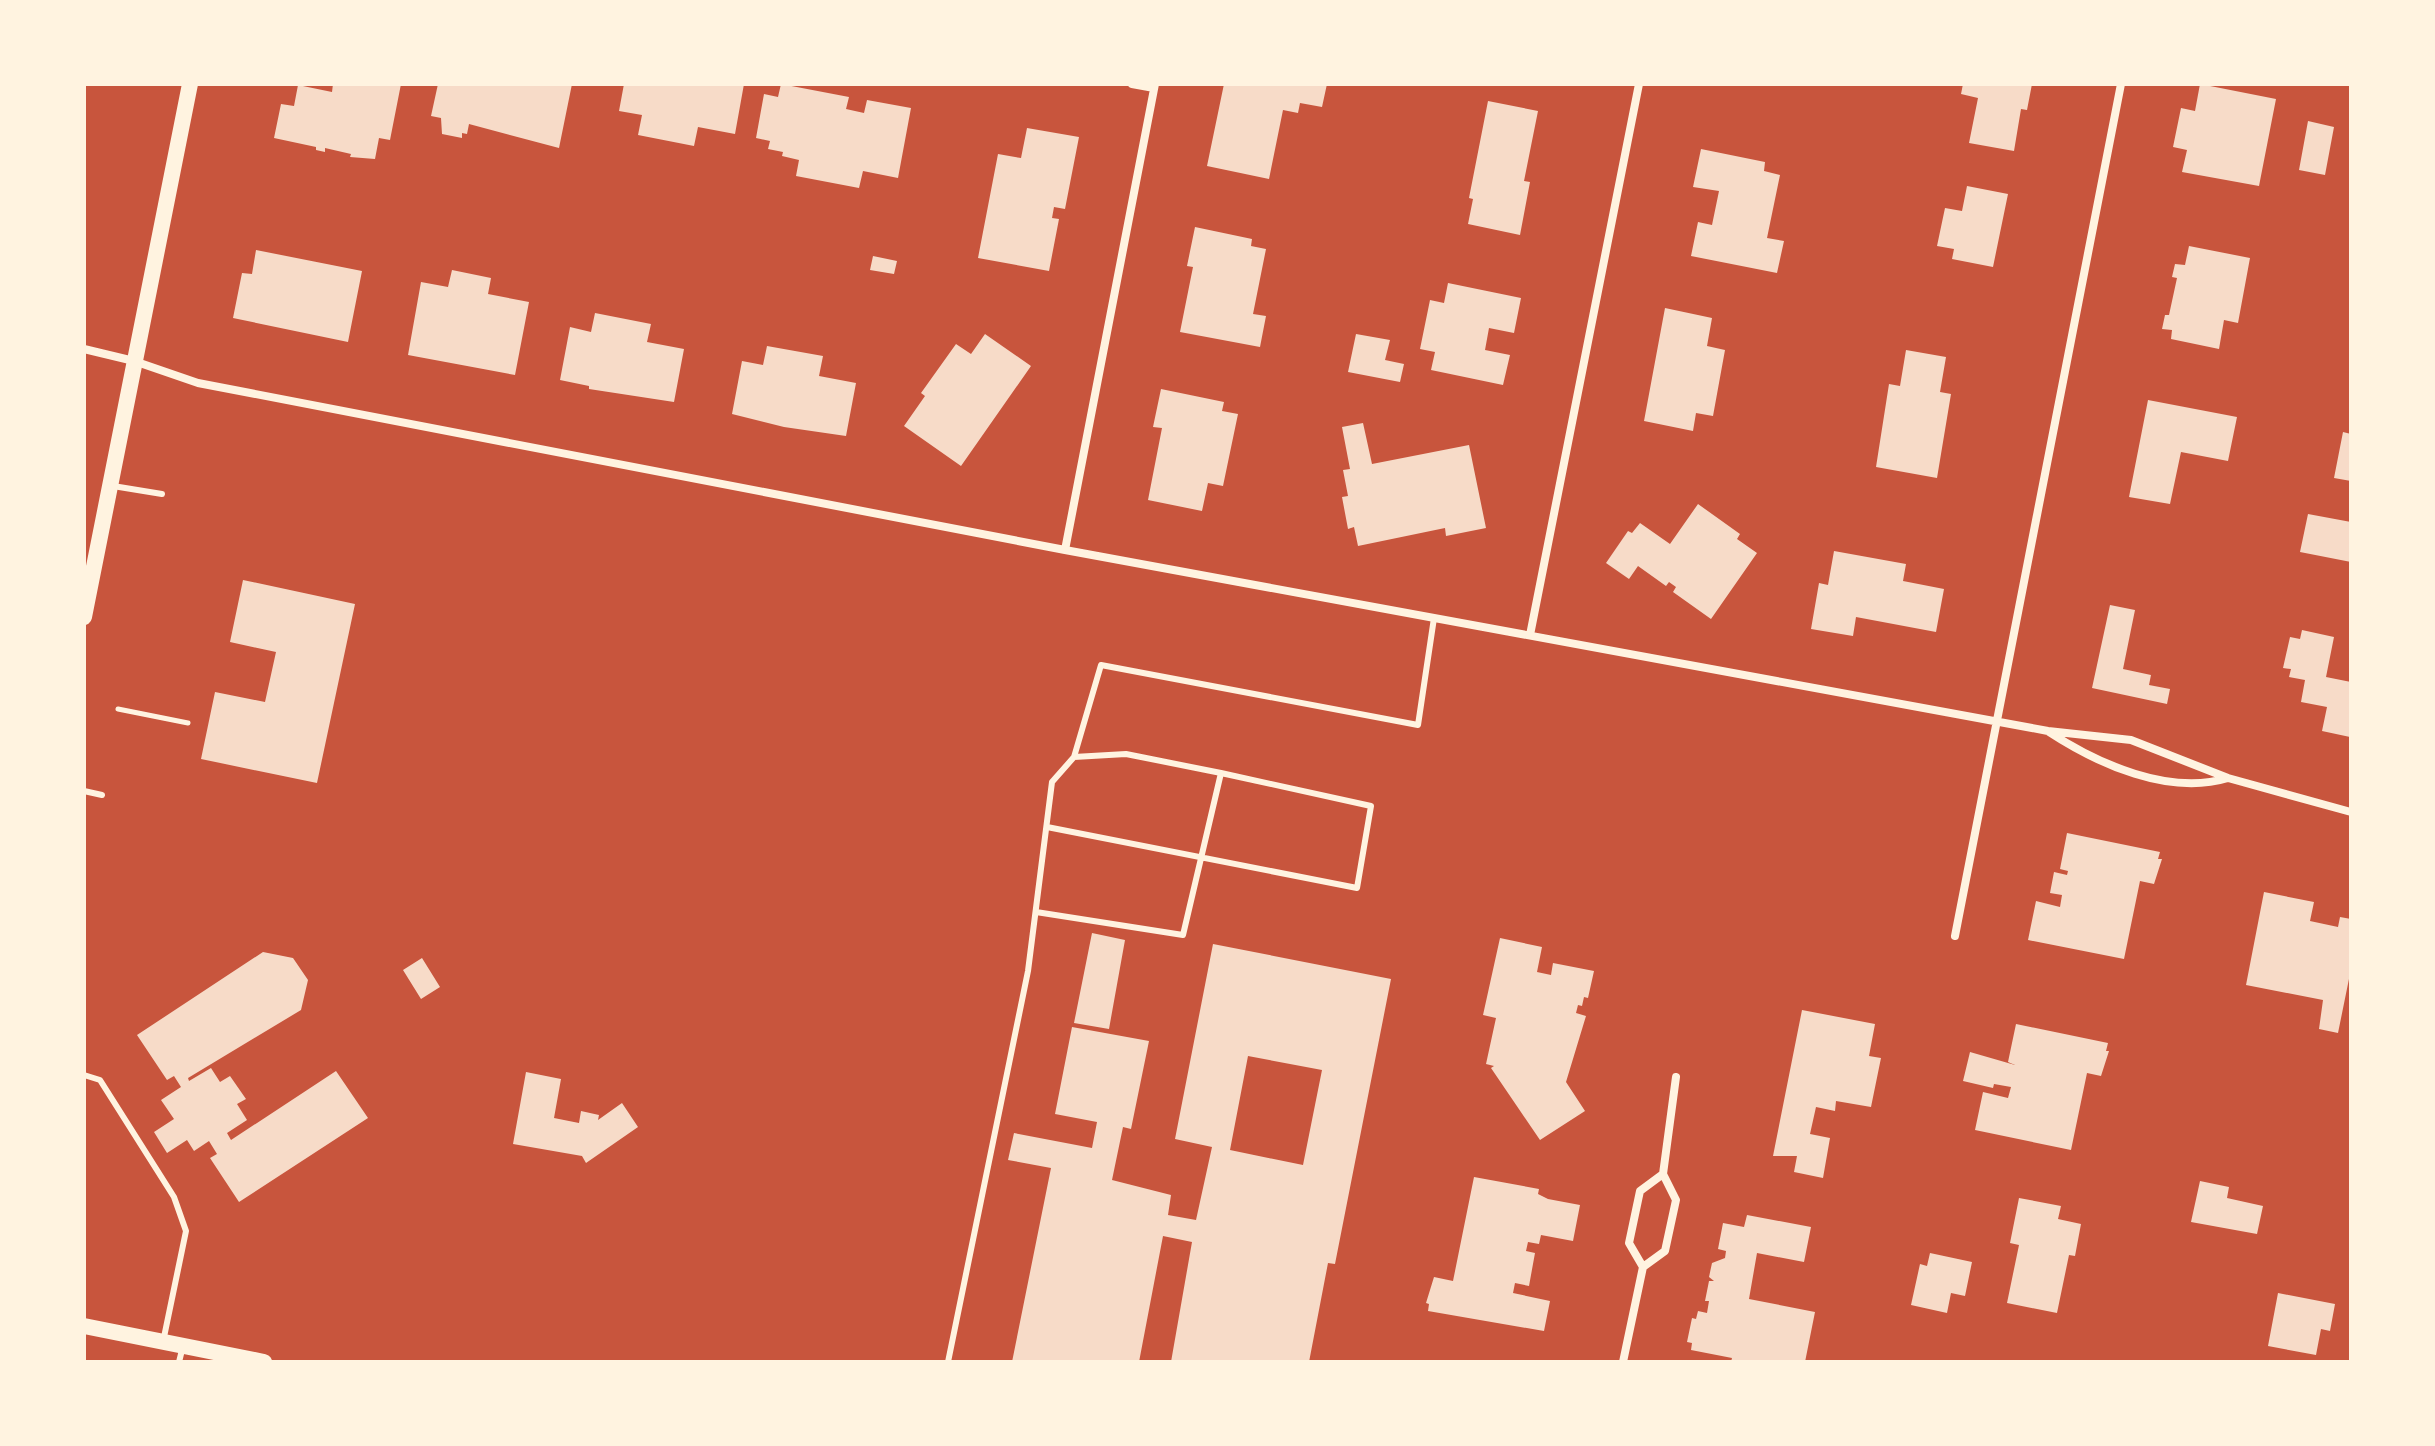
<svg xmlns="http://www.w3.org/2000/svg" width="2435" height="1446" viewBox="0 0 2435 1446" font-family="'Source Serif 4',serif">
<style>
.building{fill:#f7dbc8;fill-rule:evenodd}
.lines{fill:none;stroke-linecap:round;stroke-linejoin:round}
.path{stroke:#fff3e0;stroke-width:5}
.service{stroke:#fff3e0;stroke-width:6}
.minor{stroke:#fff3e0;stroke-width:8}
.secondary{stroke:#fff3e0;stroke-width:16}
</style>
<rect width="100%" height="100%" fill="#c8553d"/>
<!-- building -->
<path class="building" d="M333,84H401L390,140L379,138L375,159L350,157L351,154L325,148V152L316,150V147L274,138L281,104L294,106L298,85L332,92Z
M438,84H572L559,148L469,124L467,134L462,133V138L442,134L441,118L431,116Z
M624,84H744L735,134L698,127L694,146L638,135L642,115L619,111Z
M781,84L849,97L846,109L864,113L867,100L911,108L898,178L863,171L859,188L796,176L799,160L782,156L783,152L768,149L770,141L756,138L764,94L778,97Z
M1224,84H1327L1322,107L1300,103L1298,113L1283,110L1269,179L1207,166Z
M1963,84H2032L2027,110L2021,109L2014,151L1969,143L1978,98L1961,94Z
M2200,84L2276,99L2259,186L2182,172L2187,150L2173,147L2181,108L2195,111Z
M1488,101L1538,111L1524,181L1530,182L1520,235L1468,224L1473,199L1469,198Z
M2308,121L2334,127L2325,175L2299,170Z
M1027,128L1079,137L1065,209L1054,207L1052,218L1059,219L1049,271L978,258L998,154L1021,158Z
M1701,149L1765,162L1764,171L1780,175L1767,238L1784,241L1777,273L1691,256L1698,222L1712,225L1719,191L1693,187Z
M1967,186L2008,194L1993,267L1952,259L1954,249L1937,246L1945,208L1962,211Z
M1195,227L1252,239L1251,246L1266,249L1253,314L1266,316L1260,347L1180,332L1193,267L1187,266Z
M2189,246L2250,258L2238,323L2224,320L2219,349L2171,339L2172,330L2162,329L2165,315H2169L2177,278L2172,277L2175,264L2185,265Z
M256,250L362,271L348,342L233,318L242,273L252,274Z
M873,256L897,261L894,274L870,270Z
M452,270L491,278L488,294L529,302L515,375L408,355L421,282L448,287Z
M1448,283L1521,298L1514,333L1489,328L1485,350L1510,355L1503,385L1431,370L1435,352L1420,349L1430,300L1444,303Z
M1665,308L1712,318L1707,346L1725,350L1713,416L1696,413L1693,431L1644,421Z
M595,313L651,324L647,342L684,349L674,402L589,389V386L560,380L570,327L591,332Z
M985,334L1031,366L961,466L904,426L925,396L921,393L956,344L971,354Z
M1356,334L1390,340L1385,360L1404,364L1400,382L1348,372Z
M767,346L823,356L819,376L856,383L846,436L784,427L732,414L742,361L763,365Z
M1906,350L1946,357L1940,392L1951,394L1937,478L1876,467L1889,384L1900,386Z
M1161,389L1224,402L1222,411L1238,414L1223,486L1208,483L1202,511L1148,500L1162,428L1153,427Z
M2148,400L2237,417L2228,461L2181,452L2170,504L2129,497Z
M1363,423L1372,464L1469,445L1486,528L1446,536L1445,528L1358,546L1354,527L1348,529L1342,497L1348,496L1343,470L1350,469L1342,427Z
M2343,432L2351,434V481L2334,478Z
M1698,504L1740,534L1737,539L1757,553L1711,619L1673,592L1676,587L1669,582L1666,586L1638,566L1629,579L1606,563L1628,531L1632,533L1640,523L1670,544Z
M2308,514L2351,522V562L2300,552Z
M1834,551L1906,564L1903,581L1944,589L1936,632L1856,617L1853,636L1811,629L1819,583L1828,585Z
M243,580L355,604L317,783L201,759L215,692L265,702L276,652L230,642Z
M2110,605L2135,610L2123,669L2151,675L2149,685L2170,689L2167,704L2092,688Z
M2302,630L2334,637L2326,677L2351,682L2350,737L2322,731L2327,707L2301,702L2305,680L2289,677L2291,669L2283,668L2290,637L2300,639Z
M2067,833L2160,852L2158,859H2162L2154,884L2140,881L2124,959L2028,940L2036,901L2060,907L2062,895L2050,893L2054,872L2067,875L2068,871L2060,869Z
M2264,892L2314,902L2310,921L2338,927L2340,917L2351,919V969L2338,1033L2319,1029L2323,1000L2246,985Z
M1092,933L1125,940L1109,1029L1074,1023Z
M1500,938L1542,947L1537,972L1551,975L1553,963L1594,971L1588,998L1584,997L1582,1006L1578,1005L1576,1013L1586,1016L1566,1082L1585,1111L1540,1140L1491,1068L1494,1066L1486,1064L1496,1018L1483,1015Z
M1213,944L1391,979L1335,1264L1328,1263L1309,1362H1171L1192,1242L1163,1236L1139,1362H1012L1051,1168L1008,1160L1014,1133L1092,1148L1097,1122L1055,1114L1072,1027L1149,1041L1131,1129L1123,1127L1112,1180L1171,1195L1168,1215L1196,1220L1212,1147L1175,1139ZM1248,1056L1322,1070L1303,1165L1230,1150Z
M263,952L293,958L308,980L301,1010L188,1078L189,1081L211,1068L220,1082L230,1076L246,1099L237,1104L247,1120L227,1133L231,1140L336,1071L368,1118L239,1202L210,1158L217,1154L209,1141L194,1151L187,1140L167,1153L154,1132L174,1119L161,1100L181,1087L174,1076L167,1080L137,1035Z
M422,958L440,987L421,999L403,970Z
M1802,1010L1875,1024L1869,1056L1881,1058L1871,1107L1836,1101L1835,1111L1816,1107L1810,1134L1830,1138L1823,1178L1794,1172L1797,1156H1773Z
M2016,1024L2108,1043L2106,1051H2109L2101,1076L2087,1073L2071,1150L1975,1130L1983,1092L2008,1098L2011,1087L1994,1084L1993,1088L1963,1081L1970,1052L2015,1065L2008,1062Z
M526,1072L561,1079L554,1118L579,1123L581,1111L599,1115L598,1120L622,1103L638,1127L586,1163L582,1156L513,1144Z
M1474,1177L1539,1189L1538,1194L1548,1199L1580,1205L1573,1241L1541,1235L1539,1244L1528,1242L1526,1251L1535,1253L1529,1286L1515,1283L1513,1293L1550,1301L1544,1331L1428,1311L1429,1304L1426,1303L1434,1277L1453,1281Z
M2200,1181L2229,1187L2227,1198L2263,1206L2257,1234L2191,1222Z
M2019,1198L2061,1206L2058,1219L2081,1224L2075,1256L2069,1255L2057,1313L2007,1303L2019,1245L2010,1243Z
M1747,1215L1811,1227L1804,1262L1757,1253L1749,1299L1815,1312L1805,1362H1731L1732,1358L1691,1350L1692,1343L1687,1342L1692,1318L1696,1319L1698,1311L1707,1313L1709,1301H1705L1709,1281H1714L1709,1277L1712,1263L1725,1258L1726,1251L1718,1249L1723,1223L1744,1227Z
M1930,1253L1972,1262L1965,1296L1951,1293L1947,1313L1911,1305L1920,1264L1927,1266Z
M2278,1293L2335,1304L2330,1331L2321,1329L2316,1355L2268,1346Z"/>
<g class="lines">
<!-- path -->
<path class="path" d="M118,709L188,723"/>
<!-- service -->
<path class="service" d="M113,486L162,494
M1074,757L1101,665L1418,725L1434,618
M84,791L102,795
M1047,827L1357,888L1371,806L1221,773
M84,1075L100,1080L174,1197L186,1231L163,1342
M179,1362L183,1346
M948,1362L1028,971L1052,782L1074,757L1126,754L1221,773L1183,935L1036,912"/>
<!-- minor -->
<path class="minor" d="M1132,84L1154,88
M84,349L134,361L198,383L1065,550L2048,731L2131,740L2228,778L2351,812
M1065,550L1155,84
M1530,635L1639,84
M2049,732C2098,764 2169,796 2228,778
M1955,936L2121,84
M1643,1267L1665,1251L1676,1200L1663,1174L1676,1077
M1623,1362L1643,1267L1629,1243L1640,1191L1663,1174"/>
<!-- secondary -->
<path class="secondary" d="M84,617L190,84
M84,1326L264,1362"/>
</g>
<!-- border -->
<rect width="2435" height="1446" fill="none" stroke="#fff3e0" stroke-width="172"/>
</svg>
